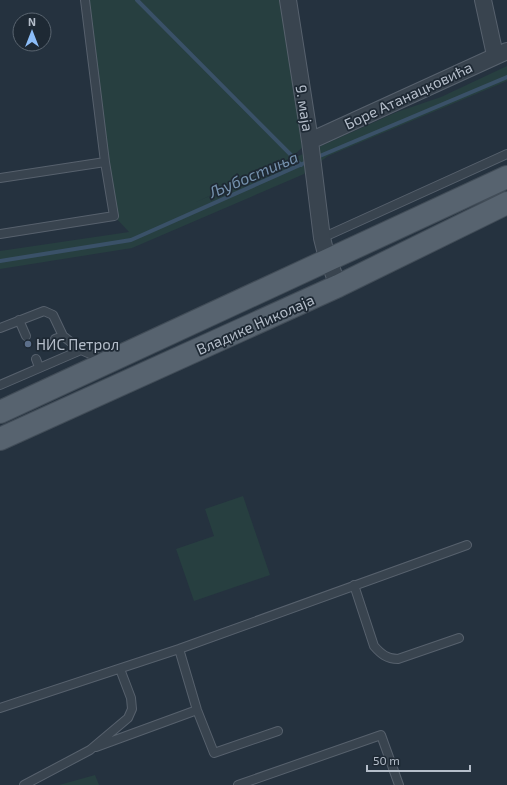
<svg xmlns="http://www.w3.org/2000/svg" width="507" height="785" viewBox="0 0 507 785" font-family="'Exo 2',sans-serif">
<style>
.green{fill:#273f40}
.lines{fill:none;stroke-linecap:round;stroke-linejoin:round}
.stream{stroke:#3a5168;stroke-width:4}
.lane-casing{stroke:#57616d;stroke-width:10}
.street-casing{stroke:#57616d;stroke-width:18}
.primary-casing{stroke:#424d58;stroke-width:24}
.lane{stroke:#39444f;stroke-width:8}
.street{stroke:#39444f;stroke-width:16}
.primary{stroke:#57636f;stroke-width:22}
.service-dot{fill:#5c6f8a;stroke:#1e2934;stroke-width:1.5}
.labels{text-anchor:middle;dominant-baseline:central;stroke-width:3.5;stroke-linejoin:round;paint-order:stroke}
.street-label{font-size:15px;fill:#b5beca;stroke:#1e2934}
.poi-label{font-size:15px;fill:#b5beca;stroke:#1e2934;text-anchor:start}
.water-label{font-size:16px;font-style:italic;fill:#7591ad;stroke:#1e2934}
</style>
<rect width="100%" height="100%" fill="#25323f"/>
<!-- green -->
<path class="green" d="M85,0H288L310,141L289,159L194,203L397,112L441,97L507,66V81L328,156L304,174L132,248L0,269V251L129,232L114,216Z
M243,496L270,575L194,601L176,549L214,536L205,509Z
M95,775L99,785H59Z"/>
<g class="lines">
<!-- stream -->
<path class="stream" d="M137,0L301,165
M315,158L507,77
M0,261L131,240L309,161"/>
<defs>
<path id="lane" d="M0,178L105,162
M0,234L114,216L105,162L85,0
M322,238L507,154
M19,320L26,336
M0,328L44,311L53,315L63,336
M55,339L63,336L81,350L104,360
M36,359L39,367
M0,385L81,350
M354,585L374,646C381,654 387,659 398,659L459,638
M179,649L197,710L214,753L278,731
M0,708L179,649L467,545
M96,747L197,710
M24,785L90,750L128,718L132,709L131,698L120,669
M238,785L381,735L399,785"/>
<path id="street" d="M288,0L310,141L322,238L325,250L338,286
M483,0L495,55
M310,141L507,51"/>
<path id="primary" d="M0,412L507,177
M0,439L338,286L507,203"/>
</defs>
<!-- lane casing -->
<use href="#lane" class="lane-casing"/>
<!-- street casing -->
<use href="#street" class="street-casing"/>
<!-- primary casing -->
<use href="#primary" class="primary-casing"/>
<!-- lane -->
<use href="#lane" class="lane"/>
<!-- street -->
<use href="#street" class="street"/>
<!-- primary -->
<use href="#primary" class="primary"/>
</g>
<!-- markers -->
<circle class="service-dot" cx="28" cy="344" r="4"/>
<g class="labels">
<!-- street labels -->
<g class="street-label">
<text transform="translate(408 95) rotate(-25)">Боре Атанацковића</text>
<text transform="translate(305 108) rotate(81)">9. маја</text>
<text transform="translate(255 324) rotate(-24)">Владике Николаја</text>
</g>
<!-- poi labels -->
<g class="poi-label">
<text x="36" y="344">НИС Петрол</text>
</g>
<!-- water labels -->
<g class="water-label">
<text transform="translate(253 174) rotate(-23)">Љубостиња</text>
</g>
</g>
<!-- north arrow -->
<g transform="translate(32 32)"><circle r="19" fill="#1e2934" stroke="#5a6570"/>
<path d="M0-3L7 15L0 10L-7 15Z" fill="#8cbdf8"/>
<text y="-6" font-size="11" font-weight="bold" text-anchor="middle" fill="#b5beca">N</text>
</g>
<!-- scale -->
<path d="M367 765v6h103v-6" fill="none" stroke="#b5beca" stroke-width="2"/>
<text x="373" y="765" font-size="12" fill="#b5beca" stroke="#1e2934" stroke-width="3" paint-order="stroke">50 m</text>
</svg>
